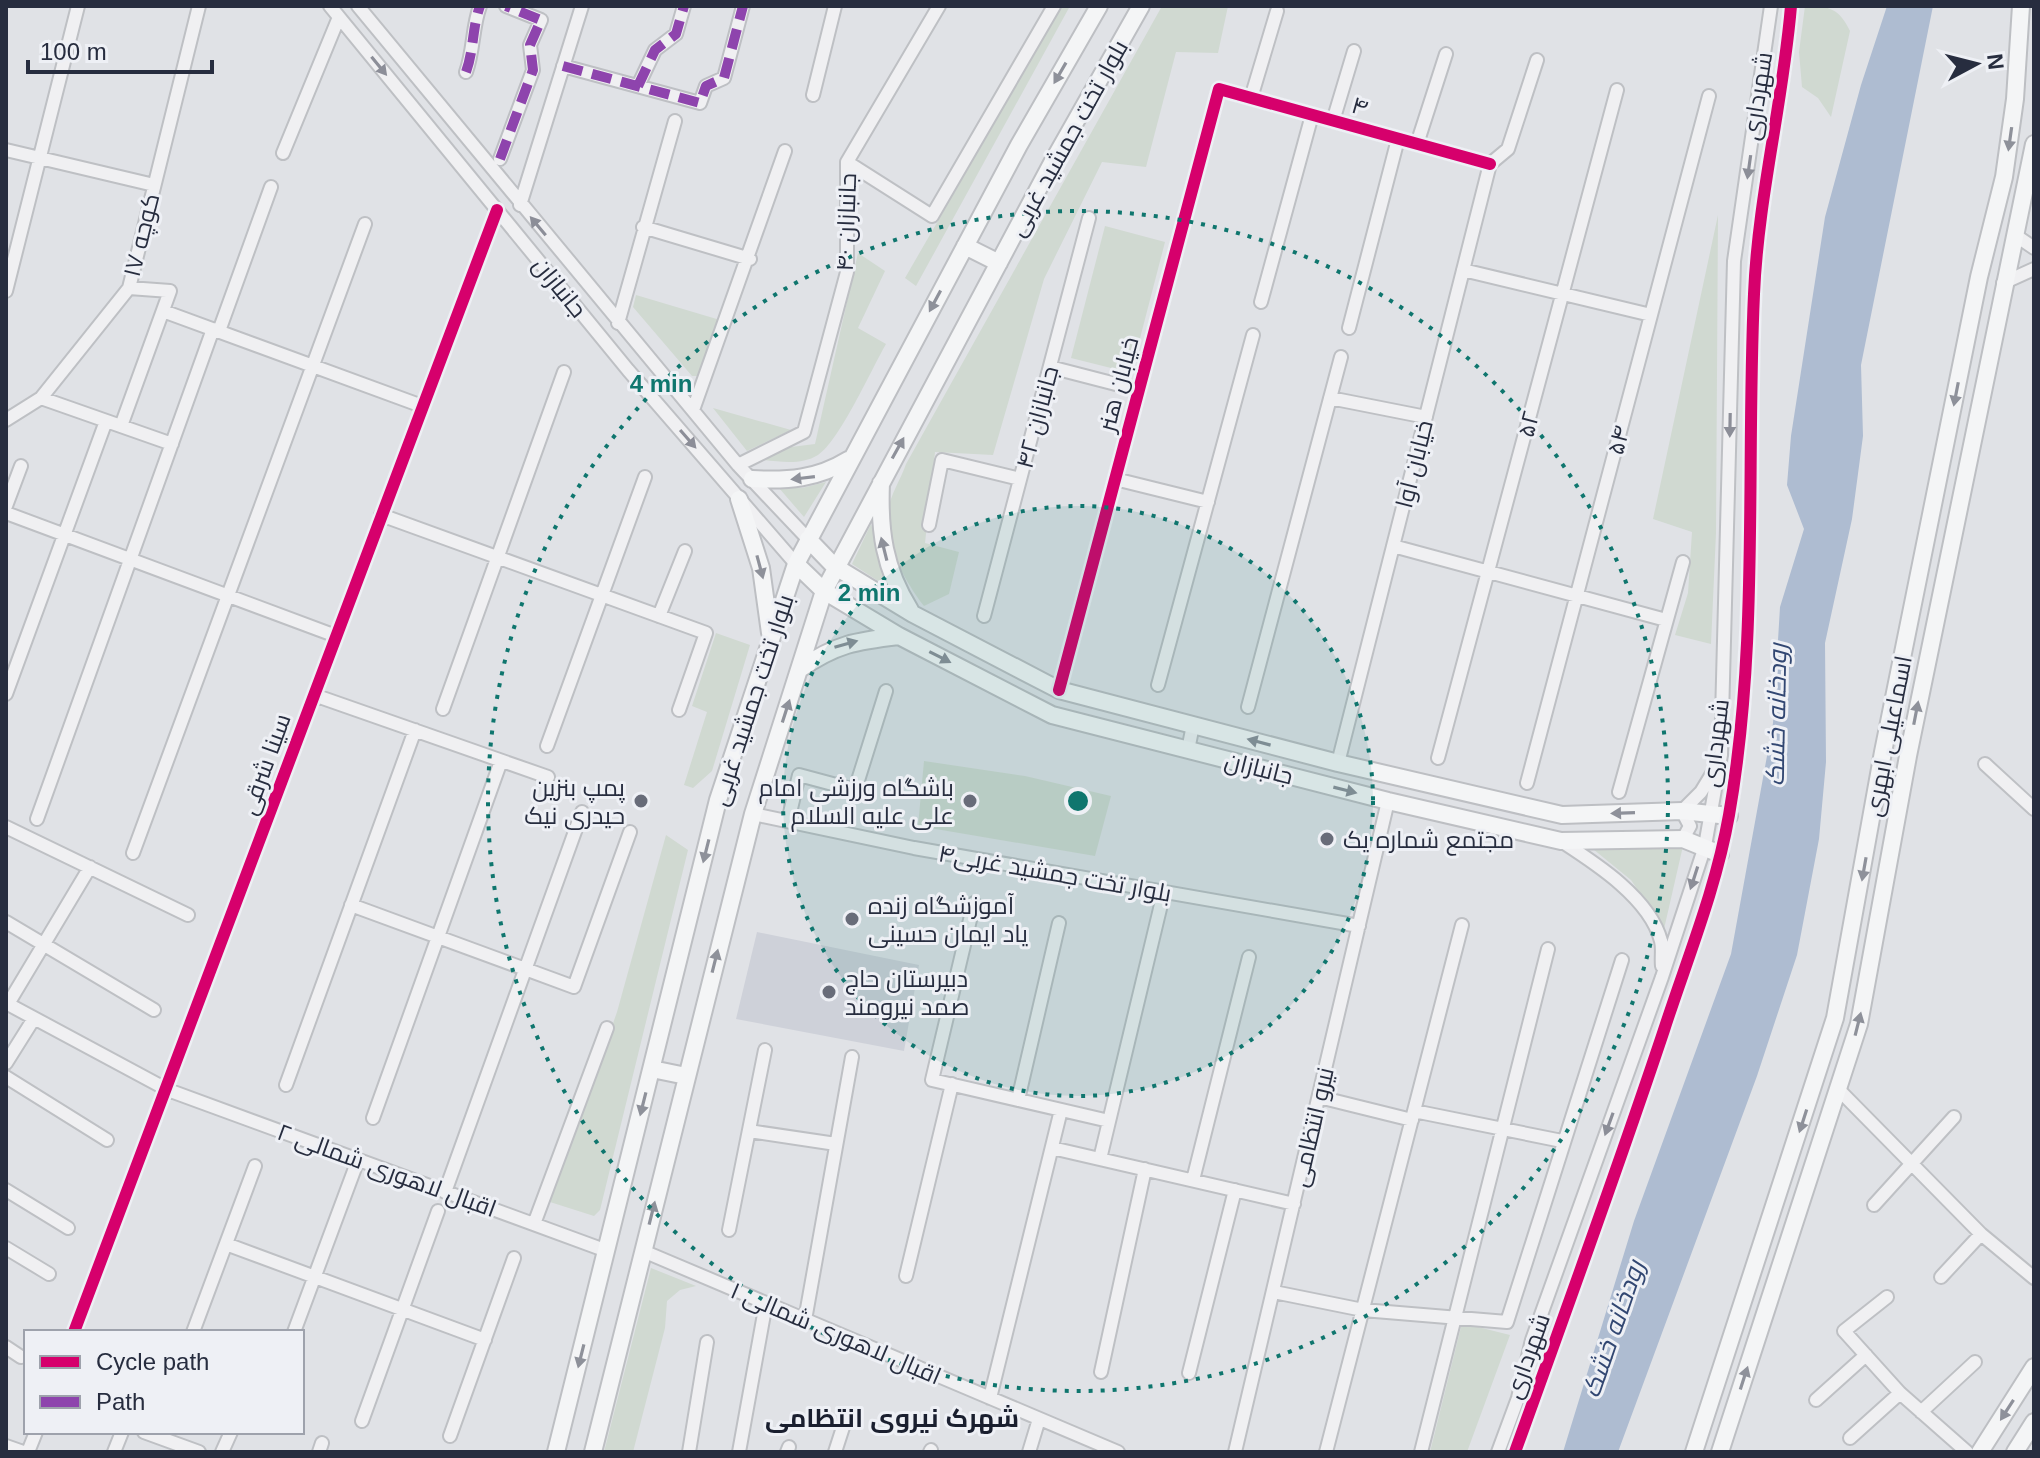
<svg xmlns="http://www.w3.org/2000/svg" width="2040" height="1458" viewBox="0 0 2040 1458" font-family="Arial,Cairo,sans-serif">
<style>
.built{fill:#ced1d9}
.green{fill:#d0d9d1}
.water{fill:#aebcd1}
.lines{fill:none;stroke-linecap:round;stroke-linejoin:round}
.minor-casing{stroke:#bec0c4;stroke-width:16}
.major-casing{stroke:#bdbfc3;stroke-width:20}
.minor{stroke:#f0f0f2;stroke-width:12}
.major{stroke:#f4f5f6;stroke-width:16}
.quiet{stroke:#8e44ad;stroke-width:10;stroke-dasharray:20 10;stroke-linecap:butt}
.cycleway-casing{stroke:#eef0f5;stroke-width:17}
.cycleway{stroke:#d6006c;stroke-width:12}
.oneway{fill:#8c8e98}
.oneway2{fill:#8e919a}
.ring{fill:none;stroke:#0f766e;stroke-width:4;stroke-dasharray:4 8}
.poi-dot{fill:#686c79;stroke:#eef0f5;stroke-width:3}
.labels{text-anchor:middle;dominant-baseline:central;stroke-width:6;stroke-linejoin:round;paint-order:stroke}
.street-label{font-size:24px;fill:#272d3f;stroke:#eef0f5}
.poi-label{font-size:24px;fill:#272d3f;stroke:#eef0f5;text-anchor:start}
.water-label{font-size:26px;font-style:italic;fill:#324772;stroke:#eef0f5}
.neighbourhood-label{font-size:26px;font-weight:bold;fill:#1a1f2f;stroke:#eef0f5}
.centre{fill:#0f766e;stroke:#eef0f5;stroke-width:4}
.ring-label{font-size:24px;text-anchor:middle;font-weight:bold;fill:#0f766e;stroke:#eef0f5;stroke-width:6;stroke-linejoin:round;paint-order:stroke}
</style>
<rect width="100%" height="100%" fill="#e0e2e6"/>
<!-- built -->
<path class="built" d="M757,932L919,965L904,1051L736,1019Z"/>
<!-- green -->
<path class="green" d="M1062,6H1070L916,286L905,278Z
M1162,6H1228L1218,53L1176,52L1146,167L1102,162L1044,279L993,455L935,452L925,543L959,552L949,594L924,606C905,581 885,546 888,512C889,497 901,479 906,464Z
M1805,6C1829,6 1839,8 1850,31L1831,117L1818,98L1802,87L1799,52Z
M1718,215L1716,533L1711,644L1675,635L1688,593L1692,532L1653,519Z
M1105,226L1165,242L1131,373L1071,358Z
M858,253L885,271L858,328L886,344C872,368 839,442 818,455C802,465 782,462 764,460L783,448L815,444Z
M636,295L720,320L701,376H692L633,307Z
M713,408L791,430L747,451Z
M826,482L804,517L779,488H802Z
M871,524L889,588L852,564Z
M716,633L750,645L712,771L693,788L684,785L707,712L692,706Z
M924,761L1025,776L1111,796L1095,856L918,826Z
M666,835L688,850L600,1210L594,1216L550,1202L617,1012Z
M1683,846L1664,929L1631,880L1593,849Z
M651,1268L696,1286L680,1290L667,1301L665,1328L633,1452H604Z
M1462,1323L1510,1335L1467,1452H1430Z"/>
<!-- water -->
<path class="water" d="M1887,6H1933L1861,365L1863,436L1852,519L1825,643L1826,762L1819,839L1797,955L1757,1076L1618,1452H1563L1634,1221L1731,954L1773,723L1780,607L1804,529L1787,485L1791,436L1825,217L1861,85Z"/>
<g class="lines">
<defs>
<path id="minor" d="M330,6L628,370L796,564
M358,6L738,465L808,539
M563,66L700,103L706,86L724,78L743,6
M466,72C474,50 472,28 480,6
M638,86L655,50L676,34L684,6
M813,95L835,6
M1251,98L1277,11
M1333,121L1354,51
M1417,144L1446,54
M6,150L154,185
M283,153L339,17
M500,159L533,70L530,45L541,20L506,6
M847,162L932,216L1054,6
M1490,164L1508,149L1537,60
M520,205L582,6
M643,227L750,259
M2015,235L2034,248
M1463,270L1651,315
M2003,283L2034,269
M6,291L78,6
M1261,302L1312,115
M163,311L422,406
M618,323L675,121
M1349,328L1398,139
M219,331L271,187
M1050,367L1139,390
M41,398L172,444
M1330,398L1426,417
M693,410L785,151
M6,420L41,398L129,288L199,6
M121,426L170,291L129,288
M738,465L804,432L847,272V162L939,6
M1115,479L1208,502
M6,506L21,466
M6,513L336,636
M381,515L706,633L679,710
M929,525L942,460L1020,479
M1393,546L1666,620
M659,616L685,551
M984,616L1089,218
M1158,685L1253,335
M1059,690L1219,89L1490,164
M6,694L106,421
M314,695L548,777
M1248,707L1341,357
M443,709L564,372
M547,746L645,477
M1188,750L1193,725
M1438,758L1617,90
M1338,763L1490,164
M1985,764L2034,809
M1527,783L1709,96
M1619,792L1683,562
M753,814L914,848L1359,926
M37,819L213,329
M788,821L799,775L855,790L886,691
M6,827L188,915
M1683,839L1690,826L1682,811L1701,792L1715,769
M1561,841C1595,863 1650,898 1661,941C1663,948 1661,958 1662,966
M133,853L365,224
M974,903L932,1080L1109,1121
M351,905L574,987L630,832
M6,922L154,1010
M6,1003L168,1090L607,1251
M8,1004L90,867
M6,1063L33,1020
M6,1077L107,1140
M286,1085L415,730
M1840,1091L1981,1234L2034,1278
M1319,1097L1412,1120
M1018,1100L1059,923
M1414,1111L1562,1141
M373,1118L501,761
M749,1131L836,1144
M1052,1148L1294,1204
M1100,1159L1164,892
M1193,1180L1249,957
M6,1190L68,1228
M445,1192L582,812
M1874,1205L1954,1117
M534,1224L607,1028
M729,1230L765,1050
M226,1244L485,1340
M6,1248L49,1274
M643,1251L1118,1452
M906,1276L952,1084
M1941,1277L1981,1234
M1274,1292L1363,1310L1507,1322L1622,960
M1887,1297L1844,1331L1900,1393L1967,1452
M805,1320L852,1057
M74,1332L497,210
M193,1332L255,1166
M294,1332L358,1160
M6,1347L21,1357
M1101,1372L1145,1169
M1189,1373L1235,1190
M990,1398L1061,1110
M1816,1400L1866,1355
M1921,1412L1975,1362
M362,1421L438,1211
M144,1432L199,1452
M450,1436L514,1258
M1850,1438L1900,1393
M6,1446L23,1452
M28,1452L36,1432
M114,1452L122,1432
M222,1452L231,1432
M319,1452L322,1443
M689,1452L707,1342
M739,1452L766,1303
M787,1452L789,1447
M835,1452L846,1418
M930,1452L931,1450
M1029,1452L1039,1419
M1235,1452L1388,801
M1326,1452L1462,925
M1421,1452L1548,949
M1498,1452L1518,1398L1532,1340L1662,977L1705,846L1721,755L1734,261L1771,6
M1515,1452C1566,1311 1617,1171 1664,1030C1687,959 1716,889 1729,815C1759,644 1746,468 1754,294C1758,197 1783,103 1791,6"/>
<path id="major" d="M965,246L999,263
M752,479C788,481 817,479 848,460
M881,483C879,531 884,568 910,610
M739,499L761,568L770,633
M808,539L834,566L913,614L1059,690L1338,763L1562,815L1682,811L1729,816
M796,564L824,591L899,636L1052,715L1388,801L1561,841L1683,839L1720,854
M800,669C836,644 856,641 899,636
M652,1069L686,1076
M556,1452L718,800L796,564L1019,145L1099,6
M593,1452L753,814L824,591L1052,163L1141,6
M1694,1452L1835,1018L1883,752L1979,277L2004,177L2015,99L2021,6
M1720,1452L1859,1024L1908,756L2034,144
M1980,1452L2034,1367
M2015,1452L2034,1422"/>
</defs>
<!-- minor casing -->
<use href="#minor" class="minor-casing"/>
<!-- major casing -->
<use href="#major" class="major-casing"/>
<!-- minor -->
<use href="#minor" class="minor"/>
<!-- major -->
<use href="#major" class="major"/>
<!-- quiet -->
<path class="quiet" d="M563,66L700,103L706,86L724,78L743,6
M466,72C474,50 472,28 480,6
M638,86L655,50L676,34L684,6
M500,159L533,70L530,45L541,20L506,6"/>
<defs>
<path id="cycleway" d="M1059,690L1219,89L1490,164
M74,1332L497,210
M1515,1452C1566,1311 1617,1171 1664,1030C1687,959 1716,889 1729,815C1759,644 1746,468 1754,294C1758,197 1783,103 1791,6"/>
</defs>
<!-- cycleway casing -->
<use href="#cycleway" class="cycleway-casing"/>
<!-- cycleway -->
<use href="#cycleway" class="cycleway"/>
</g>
<!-- one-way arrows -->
<defs><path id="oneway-solid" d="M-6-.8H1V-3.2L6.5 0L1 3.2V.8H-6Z" transform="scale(2)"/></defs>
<g class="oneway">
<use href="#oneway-solid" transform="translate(379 66) rotate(51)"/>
<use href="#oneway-solid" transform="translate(1749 167) rotate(98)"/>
<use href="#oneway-solid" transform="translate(538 226) rotate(-130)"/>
<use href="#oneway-solid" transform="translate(1730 425) rotate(91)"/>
<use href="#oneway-solid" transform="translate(688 439) rotate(49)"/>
<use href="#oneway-solid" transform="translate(1694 878) rotate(108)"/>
<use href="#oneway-solid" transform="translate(1609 1124) rotate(110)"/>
</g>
<g class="oneway2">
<use href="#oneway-solid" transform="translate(1060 73) rotate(120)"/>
<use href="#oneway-solid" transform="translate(2010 139) rotate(98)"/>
<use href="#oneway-solid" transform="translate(935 301) rotate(118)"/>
<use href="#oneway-solid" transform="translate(1956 394) rotate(101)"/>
<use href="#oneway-solid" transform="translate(898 448) rotate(-61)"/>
<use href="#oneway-solid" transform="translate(803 478) rotate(173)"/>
<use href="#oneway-solid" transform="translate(884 549) rotate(-104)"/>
<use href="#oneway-solid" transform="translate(760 567) rotate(75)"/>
<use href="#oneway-solid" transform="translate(846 644) rotate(-16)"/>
<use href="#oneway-solid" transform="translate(940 657) rotate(27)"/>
<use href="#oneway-solid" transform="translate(786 711) rotate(-72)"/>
<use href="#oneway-solid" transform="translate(1916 713) rotate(-79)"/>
<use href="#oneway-solid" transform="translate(1259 742) rotate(-165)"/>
<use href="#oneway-solid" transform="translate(1345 790) rotate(14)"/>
<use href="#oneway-solid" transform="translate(1623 813) rotate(178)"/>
<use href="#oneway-solid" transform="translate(706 851) rotate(104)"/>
<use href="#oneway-solid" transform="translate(1864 869) rotate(100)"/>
<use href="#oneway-solid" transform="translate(715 961) rotate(-76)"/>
<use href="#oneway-solid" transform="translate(1858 1024) rotate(-76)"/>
<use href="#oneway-solid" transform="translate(643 1104) rotate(104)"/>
<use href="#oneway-solid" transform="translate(1803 1121) rotate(108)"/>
<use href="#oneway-solid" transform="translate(652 1213) rotate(-76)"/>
<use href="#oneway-solid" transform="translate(581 1356) rotate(104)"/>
<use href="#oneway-solid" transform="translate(1744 1378) rotate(-72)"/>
<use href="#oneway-solid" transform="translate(2007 1410) rotate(123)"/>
</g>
<!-- distance rings -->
<circle cx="1078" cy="801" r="295" fill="#0f766e" fill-opacity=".12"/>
<g class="ring">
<circle cx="1078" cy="801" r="295"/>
<circle cx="1078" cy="801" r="590"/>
</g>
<!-- markers -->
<g class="poi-dot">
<circle cx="641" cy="801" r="8"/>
<circle cx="970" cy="801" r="8"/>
<circle cx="1327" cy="839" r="8"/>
<circle cx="852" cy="919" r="8"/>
<circle cx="829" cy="992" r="8"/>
</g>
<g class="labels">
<!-- street labels -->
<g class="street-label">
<text transform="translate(1757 96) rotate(-81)">شهرداری</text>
<text transform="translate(1360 106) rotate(16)">۴</text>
<text transform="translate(1068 138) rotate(-61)">بلوار تخت جمشید غربی</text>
<text transform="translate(846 222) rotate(-88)">۴۰ جانبازان</text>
<text transform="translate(141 235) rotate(-76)">کوچه ۱۷</text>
<text transform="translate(560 287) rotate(51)">جانبازان</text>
<text transform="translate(1118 384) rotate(-75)">خیابان هنر</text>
<text transform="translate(1037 417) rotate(-75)">۴۲ جانبازان</text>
<text transform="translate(1528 424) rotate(-75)">۵۲</text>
<text transform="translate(1618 440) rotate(-75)">۵۴</text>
<text transform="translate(1414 464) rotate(-76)">خیابان آوا</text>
<text transform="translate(752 700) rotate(-72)">بلوار تخت جمشید غربی</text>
<text transform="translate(1888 736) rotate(-79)">اسماعیلی ابهری</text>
<text transform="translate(1715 743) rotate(-83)">شهرداری</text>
<text transform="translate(265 764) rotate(-70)">سینا شرقی</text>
<text transform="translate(1259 768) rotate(14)">جانبازان</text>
<text transform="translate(1055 873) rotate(10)">بلوار تخت جمشید غربی۴</text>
<text transform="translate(1312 1127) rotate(-77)">نیرو انتظامی</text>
<text transform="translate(387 1170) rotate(20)">اقبال لاهوری شمالی ۲</text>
<text transform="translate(836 1333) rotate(23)">اقبال لاهوری شمالی ۱</text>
<text transform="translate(1527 1356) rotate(-70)">شهرداری</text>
</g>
<!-- poi labels -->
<g class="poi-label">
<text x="625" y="787" text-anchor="end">پمپ بنزین<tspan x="625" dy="28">حیدری نیک</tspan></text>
<text x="954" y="787" text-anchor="end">باشگاه ورزشی امام<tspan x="954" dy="28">علی علیه السلام</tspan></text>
<text x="1343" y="839">مجتمع شماره یک</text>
<text x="868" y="905">آموزشگاه زنده<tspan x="868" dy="28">یاد ایمان حسینی</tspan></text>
<text x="845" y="978">دبیرستان حاج<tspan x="845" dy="28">صمد نیرومند</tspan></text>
</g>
<!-- water labels -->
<g class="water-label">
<text transform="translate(1776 715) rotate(-89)">رودخانه خشک</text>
<text transform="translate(1613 1329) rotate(-71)">رودخانه خشک</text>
</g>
<!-- neighbourhood labels -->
<g class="neighbourhood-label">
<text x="892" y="1418">شهرک نیروی انتظامی</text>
</g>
</g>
<circle cx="1078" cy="801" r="12" class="centre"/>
<g class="ring-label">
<text x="661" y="392">4 min</text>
<text x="869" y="601">2 min</text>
</g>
<!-- border -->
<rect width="2040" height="1458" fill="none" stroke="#272d3f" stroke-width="16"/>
<!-- legend -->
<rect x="24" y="1330" width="280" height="104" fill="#eef0f5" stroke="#9ea2ac" stroke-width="2"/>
<rect x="40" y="1356" width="40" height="12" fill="#d6006c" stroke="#9ea2ac" stroke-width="2"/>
<text x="96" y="1370" font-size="24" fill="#272d3f">Cycle path</text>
<rect x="40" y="1396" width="40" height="12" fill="#8e44ad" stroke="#9ea2ac" stroke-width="2"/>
<text x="96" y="1410" font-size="24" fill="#272d3f">Path</text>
<!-- north arrow -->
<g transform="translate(1976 64) rotate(83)" stroke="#eef0f5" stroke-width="6" paint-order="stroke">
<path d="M0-6L14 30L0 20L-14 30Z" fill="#272d3f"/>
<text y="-12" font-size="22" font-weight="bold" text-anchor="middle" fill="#272d3f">N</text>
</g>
<!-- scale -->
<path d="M28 60v12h184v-12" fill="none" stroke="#272d3f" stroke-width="4"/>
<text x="40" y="60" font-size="24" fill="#272d3f" stroke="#eef0f5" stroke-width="6" paint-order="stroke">100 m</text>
</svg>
